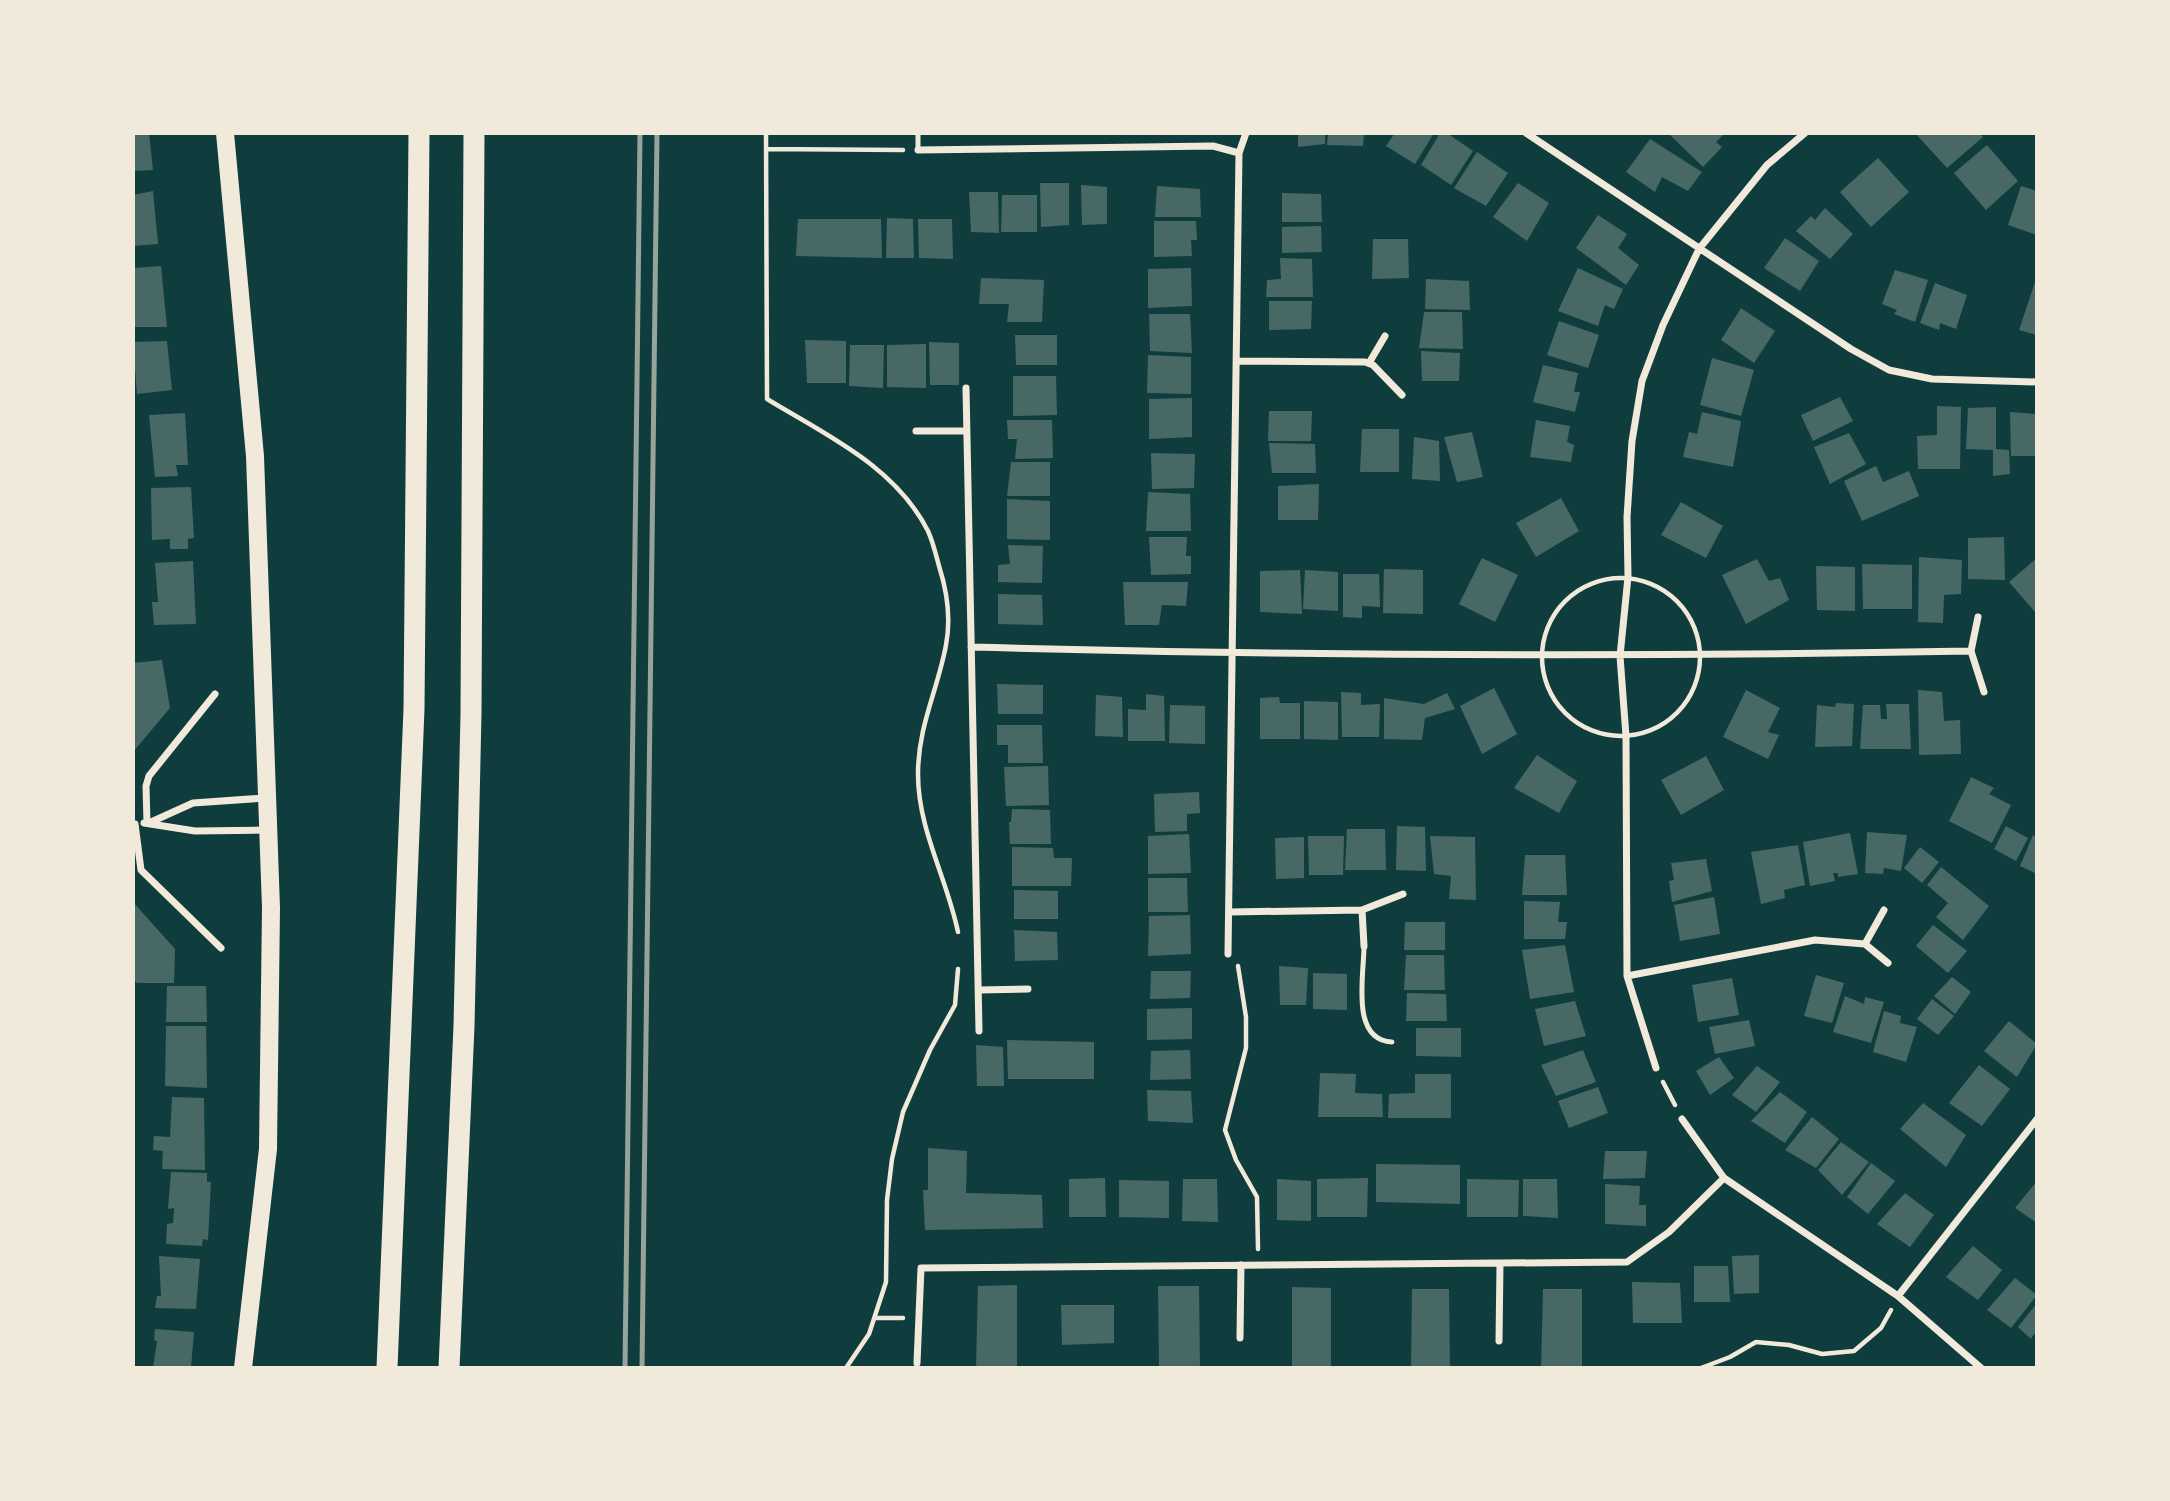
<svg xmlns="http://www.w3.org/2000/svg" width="2170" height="1501" viewBox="0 0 2170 1501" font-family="Karla,sans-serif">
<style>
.building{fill:#486865}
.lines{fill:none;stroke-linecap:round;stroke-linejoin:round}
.path{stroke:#f1e9da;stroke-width:4.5}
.service{stroke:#f1e9da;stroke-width:5}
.minor{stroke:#f1e9da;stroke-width:7}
.primary{stroke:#f1e9da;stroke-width:18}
.motorway{stroke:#f1e9da;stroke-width:21}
.rail{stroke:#97a49c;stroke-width:5}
</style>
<rect width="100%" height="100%" fill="#0f3d3e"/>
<!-- building -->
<path class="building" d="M133,133H149L153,170L133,171Z
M1298,133H1325V144L1298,147Z
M1328,133H1364L1363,146L1327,145Z
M1395,133H1434L1415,164L1386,146Z
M1440,133H1447L1473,151L1451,185L1421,165Z
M1668,133H1725L1716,142L1722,147L1703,167Z
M1915,133H1979L1983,137L1947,168Z
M1650,139L1702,172L1688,191L1662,177L1655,192L1626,172Z
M1987,145L2018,181L1986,210L1954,173Z
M1477,152L1508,173L1486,206L1454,188Z
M1878,158L1909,192L1871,227L1840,192Z
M1040,183H1069V225L1041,227Z
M1518,183L1549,203L1527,241L1493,217Z
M1081,185L1107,187V224L1082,225Z
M1157,186L1200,189L1201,217H1155Z
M2021,186L2037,191V235L2008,225Z
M153,191L158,244L133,246V195Z
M969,192H998L999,233L971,232Z
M1282,193L1321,194L1322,222H1282Z
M1002,195H1037V232H1001Z
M1825,208L1853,234L1830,259L1796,231L1811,216L1815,220Z
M1598,215L1627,234L1618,248L1639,265L1626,285L1576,248Z
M887,218L913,219L914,258H886Z
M798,219H881L882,258L796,256Z
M918,219H952L953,259L919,258Z
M1154,221H1196L1197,240H1191L1192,256L1154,257Z
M1321,226L1322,252L1282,253V227Z
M1785,238L1819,261L1800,291L1764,268Z
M1373,239H1408L1409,278L1372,279Z
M1280,258L1312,259L1313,297H1266L1267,280L1281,279Z
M161,266L167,327H133V268Z
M1191,268L1192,306L1148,308V269Z
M1578,268L1623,289L1614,309L1605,305L1598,326L1558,311Z
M1895,270L1928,280L1915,322L1894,314L1897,310L1882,304Z
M981,278L1044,280L1042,322H1007L1009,304H979Z
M1426,279L1469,281L1470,310L1425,309Z
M2035,282L2037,283V335L2019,330Z
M1935,283L1967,295L1956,329L1940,323L1939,330L1920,323Z
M1269,301H1312L1311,329L1269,330Z
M1741,308L1775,331L1754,363L1721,340Z
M1424,312H1462L1463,349L1419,348Z
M1149,314H1190L1192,353L1150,351Z
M1559,321L1599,335L1588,368L1547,355Z
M1015,335H1057V365H1016Z
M805,340L846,341V383H807Z
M167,341L172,390L137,394L133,342Z
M929,342L959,343V385H930Z
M926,344V388L887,387V345Z
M850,345H884L883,388L849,386Z
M1421,351L1460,353L1459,381H1422Z
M1148,355L1191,357V394L1147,393Z
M1712,358L1754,370L1741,416L1700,405Z
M1543,365L1578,373L1574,392H1580L1575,412L1533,402Z
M1013,376H1056L1057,415L1013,416Z
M1840,397L1853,421L1813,441L1801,415Z
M1192,398V437L1149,439V399Z
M1937,406L1961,407L1960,469H1918L1917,436L1937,435Z
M1996,407V449L2009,450L2010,474L1993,476V450L1966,449L1968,408Z
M1269,411H1312L1311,441H1268Z
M1702,412L1741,421L1733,467L1683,457L1689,432L1697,434Z
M2010,412L2037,414V456H2011Z
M185,413L188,465H176L178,476L155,477L149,415Z
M1007,420H1052L1053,458L1015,459L1017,439H1008Z
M1536,420L1570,426L1567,442L1574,445L1571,462L1530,457Z
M1362,429H1399V472H1360Z
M1472,432L1483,477L1457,482L1444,437Z
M1849,433L1866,464L1830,484L1814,447Z
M1414,437L1439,441L1440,481L1412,479Z
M1269,443L1315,444L1316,473H1272Z
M1151,453L1195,454L1194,488L1152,489Z
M1011,462H1050V496H1007Z
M1876,466L1883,482L1909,471L1919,496L1862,521L1844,481Z
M1319,484L1318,520H1278V486Z
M191,487L194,538L188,539V549H170V539L152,540L151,488Z
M1148,492L1190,494L1191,531H1146Z
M1561,498L1579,531L1536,557L1516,523Z
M1007,499L1050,501V540L1007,539Z
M1681,502L1723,526L1706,558L1661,535Z
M1149,537H1187L1186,556H1191V574L1151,575Z
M2004,537L2005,580L1968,579V538Z
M1008,545L1043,546L1042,583L998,582V565L1010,564Z
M1919,557L1962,560L1961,594L1944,595L1943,623L1918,622Z
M1482,558L1518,575L1495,622L1459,604Z
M2037,558V610L2035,612L2009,582Z
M1757,559L1769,581L1780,578L1789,600L1746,624L1722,575Z
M193,561L196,624L154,625L152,602H158L155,563Z
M1862,564L1912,565V609H1863Z
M1816,566L1855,567V611L1817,610Z
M1384,569L1423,570V614L1383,613Z
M1300,570L1302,614L1260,612V571Z
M1305,570L1338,572V611L1303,609Z
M1343,574H1379L1380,607L1362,606V618L1343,617Z
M1123,582H1188L1186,606L1162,605L1159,625H1125Z
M998,594L1042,595L1043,625L998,624Z
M162,660L170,708L133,752V663Z
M997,684L1043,685V714H998Z
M1494,688L1517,734L1482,754L1460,706Z
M1746,690L1780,708L1768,732L1779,735L1768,759L1723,737Z
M1918,690L1942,692L1944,721L1960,720L1961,754L1919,755Z
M1341,692L1361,693V705L1380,704L1379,737H1342Z
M1447,693L1455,709L1425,718L1422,740L1384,739V698L1424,704Z
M1146,694L1164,696L1165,741H1128V709L1146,710Z
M1096,695L1122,697L1123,737L1095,736Z
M1279,697L1280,703H1300V739H1260V698Z
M1304,701L1338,702V740L1304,739Z
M1836,703L1854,704L1852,746L1815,747L1817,705L1835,707Z
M1886,704H1909L1911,749H1860L1863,705H1880L1881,719H1887Z
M1170,705L1205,706V744L1169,743Z
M997,725H1042L1043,763H1008V745H997Z
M1537,755L1577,781L1559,813L1514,788Z
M1706,756L1724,790L1681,815L1661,780Z
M1048,766L1049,805L1006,806L1004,767Z
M1971,777L1994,788L1989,794L2011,805L1992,843L1949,821Z
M1199,792L1200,813L1187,814V831L1155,832L1154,794Z
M1012,809L1050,810L1051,844H1010L1009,822H1011Z
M1397,826L1425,827L1426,871L1396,870Z
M2006,826L2028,838L2016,861L1994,849Z
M1347,829H1385L1386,870H1345Z
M1867,832L1907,835L1901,871L1884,868L1883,874L1865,873Z
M1850,833L1858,874L1838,877V873H1833L1835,881L1810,886L1803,842Z
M1189,834L1191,873L1148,874V836Z
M2033,835L2037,837V874L2020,866Z
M1308,836H1344L1343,875H1309Z
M1430,836L1475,837L1476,900L1449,899L1451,876L1434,874Z
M1304,837V878L1276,879L1275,838Z
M1798,845L1805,885L1784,890L1785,898L1761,904L1751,852Z
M1012,847L1053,848L1054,858H1072L1071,886H1012Z
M1920,847L1939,862L1922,883L1904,868Z
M1525,855H1565L1567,895H1522Z
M1706,859L1712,891L1672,902L1669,881L1674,880L1671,863Z
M1941,867L1989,906L1963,940L1936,917L1948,903L1927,885Z
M1148,878H1187L1188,912H1148Z
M1014,890L1058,891V919H1014Z
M1714,897L1720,934L1680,941L1674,905Z
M1524,901L1560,902L1558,922H1567L1565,939H1524Z
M133,902L175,949L174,983H137L133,979Z
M1190,915L1191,954L1148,956L1149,916Z
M1405,922H1445V950H1404Z
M1933,925L1967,951L1948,973L1916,946Z
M1014,930L1057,932L1058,960L1015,961Z
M1565,945L1574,992L1530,999L1522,950Z
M1406,955H1444L1445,990H1404Z
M1279,966L1308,968L1306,1005H1280Z
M1151,971H1191L1190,998L1150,999Z
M1313,973L1347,974V1010L1313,1009Z
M1816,975L1844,983L1832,1023L1804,1016Z
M1952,977L1971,992L1955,1014L1934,996Z
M1732,978L1739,1015L1698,1022L1692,985Z
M167,986H206L207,1022H166Z
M1407,993L1446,994L1447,1021H1406Z
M1845,996L1864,1004L1865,997L1884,1002L1871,1043L1833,1032Z
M1932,999L1954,1016L1938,1035L1917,1019Z
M1575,1001L1586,1036L1544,1046L1535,1009Z
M1192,1008V1039L1147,1040V1009Z
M1884,1011L1901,1016L1900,1023L1917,1027L1906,1062L1873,1052Z
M1749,1020L1755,1046L1715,1054L1709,1027Z
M2009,1021L2037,1044L2017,1077L1984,1051Z
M166,1026H206L207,1088L165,1086Z
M1416,1028H1461V1057L1416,1056Z
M1007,1040L1094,1042V1079H1008Z
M976,1045L1003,1047L1004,1086H977Z
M1190,1050L1191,1079L1150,1080L1151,1051Z
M1583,1050L1596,1082L1556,1096L1541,1065Z
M1719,1057L1734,1078L1710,1095L1696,1071Z
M1979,1065L2010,1089L1982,1126L1949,1103Z
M1757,1066L1780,1082L1756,1112L1732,1095Z
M1320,1073L1356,1074L1355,1093L1382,1094L1383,1117H1318Z
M1415,1074H1451V1118H1388L1389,1094L1415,1093Z
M1598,1087L1608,1113L1569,1128L1558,1101Z
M1147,1090L1191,1091L1193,1123L1148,1121Z
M1780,1092L1807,1112L1785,1143L1751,1121Z
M172,1097L204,1098L205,1170L162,1169L163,1151L153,1150L154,1136L170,1137Z
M1923,1103L1966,1135L1946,1167L1900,1129Z
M1812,1117L1839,1139L1816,1168L1785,1150Z
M1841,1142L1869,1162L1842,1195L1818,1170Z
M928,1148L967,1151L966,1193L1042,1195L1043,1228L925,1230L923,1190H928Z
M1605,1151H1647L1645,1178L1603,1179Z
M1871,1163L1895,1181L1868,1214L1847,1197Z
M1376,1164L1460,1165V1204L1376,1202Z
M171,1172L207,1173V1182H211L208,1240L203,1239L202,1246L166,1244L167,1224L173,1223L174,1208L168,1209Z
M1105,1178L1106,1217H1069V1179Z
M1368,1178L1367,1217H1317V1179Z
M1183,1179H1217L1218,1222L1182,1221Z
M1277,1179L1311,1181V1221L1277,1220Z
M1467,1179L1519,1180L1518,1217H1467Z
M1523,1179H1557L1558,1218L1523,1216Z
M1119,1180L1169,1181V1218L1119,1217Z
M2037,1181V1223L2015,1208Z
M1605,1184L1640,1186L1639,1205H1646V1226L1605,1224Z
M1905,1193L1934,1215L1910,1247L1877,1224Z
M1973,1246L2002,1270L1978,1300L1946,1277Z
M1759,1255V1293L1734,1294L1732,1256Z
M159,1256L200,1259L196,1309L155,1308L157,1296H161Z
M1694,1266H1728L1730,1302H1694Z
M2015,1278L2037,1295L2011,1328L1987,1310Z
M1632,1282L1680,1283L1682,1323H1633Z
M1017,1285V1368H976L978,1286Z
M1158,1286H1199L1200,1368H1159Z
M1292,1287L1331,1288V1368H1292Z
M1412,1289H1449L1450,1368H1411Z
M1543,1289H1582V1368H1541Z
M2037,1303V1337L2034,1334L2031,1339L2018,1327Z
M1061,1305H1114V1343L1062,1345Z
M155,1329L194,1332L191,1368H153L157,1341L154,1340Z"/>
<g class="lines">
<!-- path -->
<path class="path" d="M766,133L767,399C826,435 895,466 928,531C933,542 936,555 939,566C947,591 951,619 946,645C938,689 918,726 918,774C918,830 947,878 958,932
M766,149L903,150
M1542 657a79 79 0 1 1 158 0a79 79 0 1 1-158 0Z
M1238,966L1246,1017V1048L1225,1130L1236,1160L1257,1197L1258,1249
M1663,1082L1675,1105
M875,1318H903
M846,1368L869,1334L886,1282L887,1200L892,1159L903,1112L930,1050L955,1005L958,969
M1701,1368L1730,1357L1756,1342L1789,1345L1822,1354L1854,1351L1881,1328L1891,1310"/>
<!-- service -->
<path class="service" d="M918,133V150
M1364,946C1364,976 1350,1040 1392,1042"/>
<!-- minor -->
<path class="minor" d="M1526,133L1851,349L1889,370L1932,379L2037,382
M918,150L1213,146L1239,153
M1237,361L1365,362L1373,365L1402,395
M1369,363L1385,336
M966,388L979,1031
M916,431H965
M1978,617L1971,651L1984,692
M971,647C1304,656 1638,657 1971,651
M151,822L193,803L265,798
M144,823L195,831L268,830
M147,823L146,786L149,776L215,694
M135,824L141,870L221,948
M1362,910L1364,946
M1229,912L1362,910L1403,894
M1865,944L1884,910
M1228,954L1239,153L1246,133
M1627,976L1815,940L1865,944L1888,963
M979,990L1028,989
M1656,1068L1627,976L1626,736L1620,656L1628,577L1627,517L1632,441L1642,381L1663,325L1699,249L1767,165L1805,133
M1682,1119L1724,1178L1898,1296L1981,1368
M1898,1296L2037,1119
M1240,1338L1241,1265
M1499,1341L1500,1264
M917,1363L921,1268L1627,1262L1669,1232L1724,1178"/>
<!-- primary -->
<path class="primary" d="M225,133L255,456L271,908L268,1149L243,1368"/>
<!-- motorway -->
<path class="motorway" d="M387,1368L414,709L419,133
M449,1368L464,1026L471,714L474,133"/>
<!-- rail -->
<path class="rail" d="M625,1368L640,133
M642,1368L657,133"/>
</g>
<!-- border -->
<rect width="2170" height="1501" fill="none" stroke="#f1e9da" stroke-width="270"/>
</svg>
